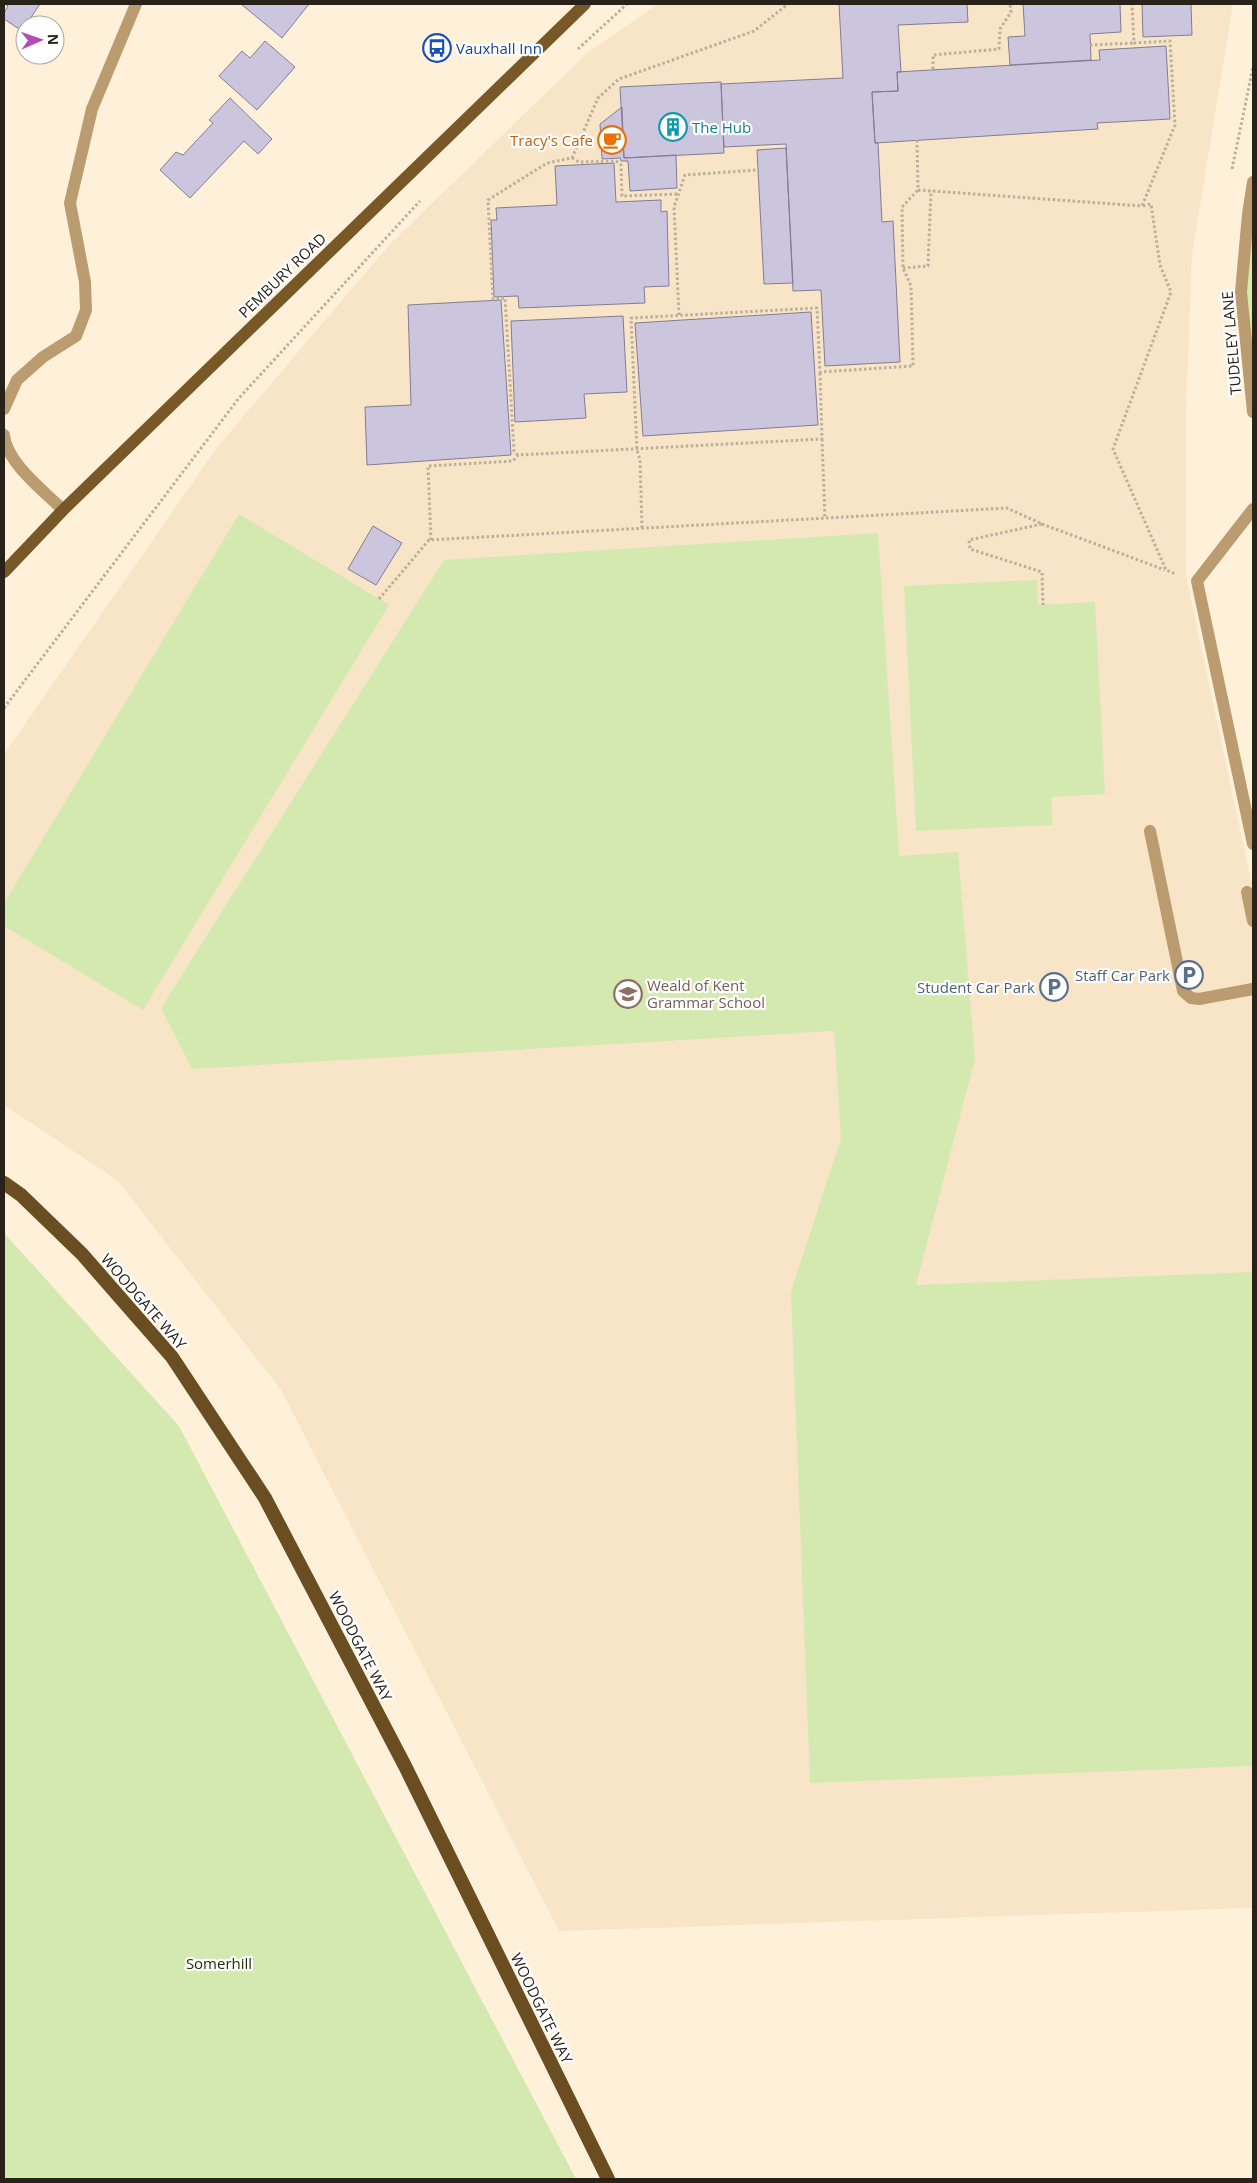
<svg xmlns="http://www.w3.org/2000/svg" width="1257" height="2183" viewBox="0 0 1257 2183" font-family="'Open Sans',sans-serif">
<style>
.built{fill:#f8e5c7}
.green{fill:#d3e9b0}
.building{fill:#ccc5de;stroke:#837c93}
.lines{fill:none;stroke-linecap:round;stroke-linejoin:round}
.path{stroke:#bbaf9d;stroke-width:3;stroke-dasharray:2.5 2.5;stroke-linecap:butt}
.service{stroke:#bb9c70;stroke-width:12}
.minor{stroke:#bb9c70;stroke-width:12}
.tertiary{stroke:#bb9c70;stroke-width:12}
.primary{stroke:#785827;stroke-width:12}
.trunk{stroke:#6a4e22;stroke-width:14}
.labels{text-anchor:middle;dominant-baseline:central;stroke-width:4.5;stroke-linejoin:round;paint-order:stroke}
.transit-label{font-size:15px;fill:#164399;stroke:#fff;text-anchor:start}
.culture-label{font-size:15px;fill:#0d838f;stroke:#fff;text-anchor:start}
.food-label{font-size:15px;fill:#c56008;stroke:#fff;text-anchor:end}
.street-label{font-size:15px;fill:#28221a;stroke:#fff}
.service-label{font-size:15px;fill:#4e5e75;stroke:#fff;text-anchor:end}
.education-label{font-size:15px;fill:#785e54;stroke:#fff;text-anchor:start}
.park-label{font-size:15px;fill:#212f00;stroke:#fff}
</style>
<rect width="100%" height="100%" fill="#fff1d9"/>
<!-- built -->
<path class="built" d="M658,4H1233L1192,256L1186,412V576L1251,881L1253,882V1908L559,1931L281,1390L117,1180L4,1105V754L218,446L389,245L587,53Z"/>
<!-- green -->
<path class="green" d="M1253,182V411L1241,292Z
M239,514L389,605L143,1010L4,926V903Z
M878,533L899,856L958,852L975,1059L916,1285L1253,1272V1766L810,1783L791,1291L841,1139L834,1031L192,1069L161,1008L444,560Z
M1037,580L1038,605L1095,602L1105,794L1051,797L1053,825L916,831L904,586Z
M4,1233L179,1426L576,2179H4Z"/>
<!-- building -->
<path class="building" d="M5,4H40L22,31L4,19V13L8,6Z
M241,4H309L282,38Z
M839,4H967L968,22L898,25L901,72H897L898,91L872,92L875,143H878L882,222L893,221L900,362L825,366L821,290L793,291L786,144L724,147L721,84L843,78Z
M1023,4H1120L1121,32L1090,34L1091,60L1010,65L1008,37L1025,36Z
M1142,4H1191L1192,35L1143,37Z
M265,41L295,67L257,110L219,76L242,51L250,58Z
M1166,46L1170,119L1097,123L1098,129L875,143L872,92L898,91L897,72L1100,60L1099,50Z
M721,82L724,153L624,158L620,87Z
M230,98L272,139L258,154L244,141L190,198L160,170L176,152L183,155L213,123L209,120Z
M622,107L624,158L676,155L677,188L630,191L628,161H621L620,158L602,159L600,124Z
M786,148L793,283L764,284L757,150Z
M614,163L616,202L661,200V212L667,211L669,286L644,287L645,303L519,308L518,296L494,297L491,220H497L496,208L557,205L555,166Z
M501,300L511,455L367,465L365,407L411,405L408,305Z
M811,312L818,425L643,436L635,323Z
M623,316L627,392L584,394L586,418L515,422L511,321Z
M373,526L402,543L376,585L348,569Z"/>
<g class="lines">
<!-- path -->
<path class="path" d="M1090,45L1134,43
M578,49L627,4
M933,69V55L999,49L1000,29L1011,12L1010,4
M917,140L918,190L1142,206L1175,125L1170,41L1134,43L1132,4
M572,158L579,162L616,161L621,165L622,196L679,194
M1232,169L1253,67
M1143,206L1151,204L1160,265L1171,292L1113,449L1166,570L1176,574
M903,268L928,266L931,191
M679,315L674,207L685,175L757,170
M822,439L825,518
M518,455L514,451L505,298L493,299L488,200L547,163L572,158L598,98L619,79L754,31L788,4
M1042,524L1165,570
M642,528L640,460L637,450L631,318L817,308L820,372L913,366L911,286L903,268L902,207L918,190
M431,540L428,466L513,461L518,455L822,439L820,372
M379,599L429,540L1007,508L1042,524L969,540L970,549L1042,572L1043,605
M4,708L239,398L420,201"/>
<!-- service -->
<path class="service" d="M1253,509L1197,581L1253,844
M1150,831L1183,991L1191,998L1199,999L1253,989
M1247,892L1253,921"/>
<!-- minor -->
<path class="minor" d="M4,409L17,380L43,357L76,336L86,310L85,282L70,203L92,109L136,4
M4,435C6,462 44,491 63,510"/>
<!-- tertiary -->
<path class="tertiary" d="M1253,182L1248,214L1241,292L1253,412"/>
<!-- primary -->
<path class="primary" d="M4,572L63,510L585,4"/>
<!-- trunk -->
<path class="trunk" d="M4,1183L21,1195L82,1254L172,1357L265,1498L405,1766L608,2179"/>
</g>
<!-- icons -->
<defs>
<symbol id="bus-ring" viewBox="-11 -11 22 22"><circle r="9.5" fill="#fff" stroke="#1a4fb4" stroke-width="1.5"/><path d="M-5-6H5V4H4V6H2V4H-2V6H-4V4H-5ZM-3.5-4V0h7V-4ZM-3.5 1.2v1.5H-2V1.2ZM2 1.2v1.5H3.5V1.2Z" fill="#1a4fb4"/></symbol>
<symbol id="building-ring" viewBox="-11 -11 22 22"><circle r="9.5" fill="#fff" stroke="#0f9aa8" stroke-width="1.5"/><path d="M-4-6H4V6H1V3H-1V6H-4ZM-2.5-4.3h1.7v1.8h-1.7ZM.8-4.3h1.7v1.8H.8ZM-2.5-1h1.7V.8h-1.7ZM.8-1h1.7V.8H.8Z" fill="#0f9aa8"/></symbol>
<symbol id="cafe-ring" viewBox="-11 -11 22 22"><circle r="9.5" fill="#fff" stroke="#e8710a" stroke-width="1.5"/><path d="M-5.5-4.5H6V0H3Q3 3.5 0 3.5H-2.5Q-5.5 3.5-5.5 0ZM3-3.2v2h1.7v-2ZM-6 4.5H4V6H-6Z" fill="#e8710a"/></symbol>
<symbol id="parking-ring" viewBox="-11 -11 22 22"><circle r="9.5" fill="#fff" stroke="#5c6f8a" stroke-width="1.5"/><path d="M-3.5-5.5H1a3.5 3.5 0 0 1 0 7H-1V5.5H-3.5ZM-1-3.4V-.6H.8a1.4 1.4 0 0 0 0-2.8Z" fill="#5c6f8a"/></symbol>
<symbol id="school-ring" viewBox="-11 -11 22 22"><circle r="9.5" fill="#fff" stroke="#8d6e63" stroke-width="1.5"/><path d="M0-5L7-2L0 1L-7-2ZM-4 1L0 2.5L4 1V4Q0 6-4 4Z" fill="#8d6e63"/></symbol>
</defs>
<g fill-rule="evenodd">
<use href="#bus-ring" x="421" y="32" width="32" height="32"/>
<use href="#building-ring" x="657" y="111" width="32" height="32"/>
<use href="#cafe-ring" x="596" y="124" width="32" height="32"/>
<use href="#parking-ring" x="1173" y="959" width="32" height="32"/>
<use href="#parking-ring" x="1038" y="971" width="32" height="32"/>
<use href="#school-ring" x="612" y="978" width="32" height="32"/>
</g>
<g class="labels">
<!-- transit labels -->
<g class="transit-label">
<text x="456" y="48">Vauxhall Inn</text>
</g>
<!-- culture labels -->
<g class="culture-label">
<text x="692" y="127">The Hub</text>
</g>
<!-- food labels -->
<g class="food-label">
<text x="593" y="140">Tracy's Cafe</text>
</g>
<!-- street labels -->
<g class="street-label">
<text transform="translate(282 275) rotate(-44)">PEMBURY ROAD</text>
<text transform="translate(1231 343) rotate(-95)">TUDELEY LANE</text>
<text transform="translate(144 1301) rotate(49)">WOODGATE WAY</text>
<text transform="translate(361 1646) rotate(63)">WOODGATE WAY</text>
<text transform="translate(542 2008) rotate(64)">WOODGATE WAY</text>
</g>
<!-- service labels -->
<g class="service-label">
<text x="1170" y="975">Staff Car Park</text>
<text x="1035" y="987">Student Car Park</text>
</g>
<!-- education labels -->
<g class="education-label">
<text x="647" y="985">Weald of Kent<tspan x="647" dy="17">Grammar School</tspan></text>
</g>
<!-- park labels -->
<g class="park-label">
<text x="219" y="1963">Somerhill</text>
</g>
</g>
<!-- border -->
<rect width="1257" height="2183" fill="none" stroke="#28221a" stroke-width="10"/>
<!-- north arrow -->
<g transform="translate(40 40) rotate(88)"><circle r="24" fill="#ffffff" stroke="#a9a7a3"/>
<path d="M0-4L9 19L0 12L-9 19Z" fill="#b44db1"/>
<text y="-8" font-size="14" font-weight="bold" text-anchor="middle" fill="#28221a">N</text>
</g>
</svg>
